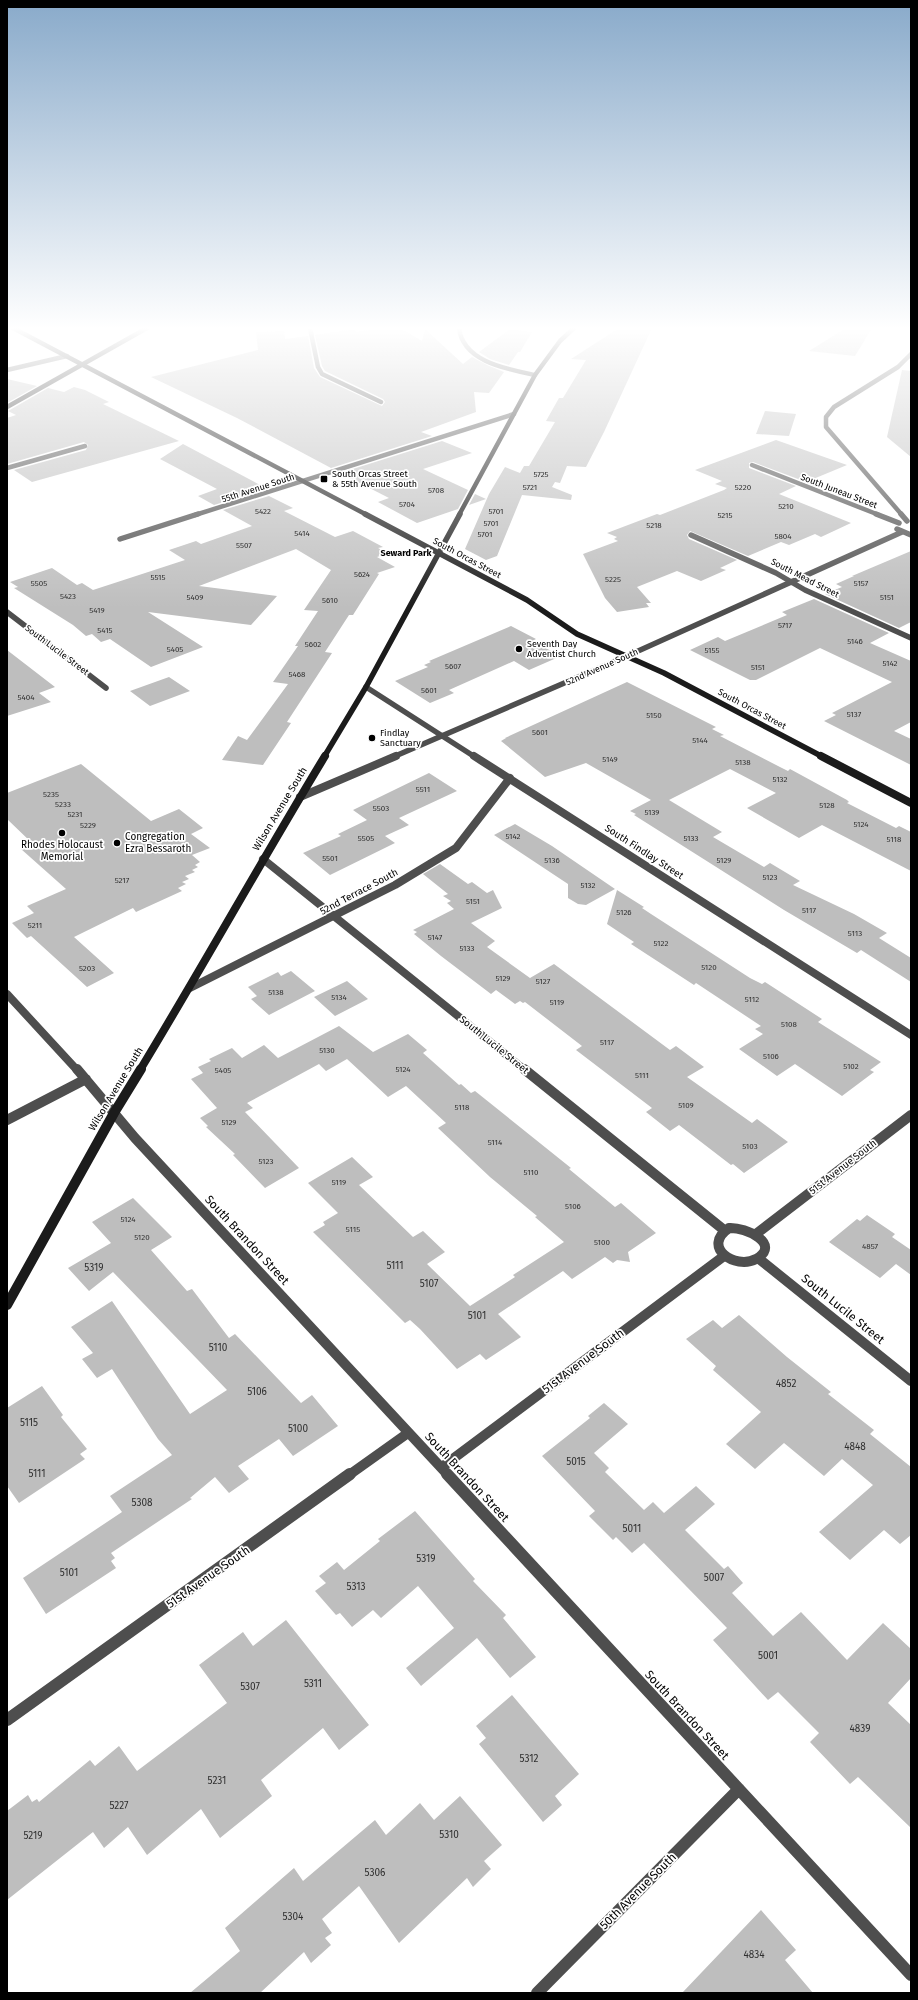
<svg xmlns="http://www.w3.org/2000/svg" width="918" height="2000" viewBox="0 0 918 2000" font-family="'Fira Sans',sans-serif">
<style>
.building{fill:#bebebe}
.lines{fill:none;stroke-linecap:round;stroke-linejoin:round}
.street-far4{stroke:#4e4e4e;stroke-width:4.5}
.street-far3{stroke:#4e4e4e;stroke-width:5.5}
.street-far2{stroke:#4e4e4e;stroke-width:8}
.street-far1{stroke:#4e4e4e;stroke-width:10}
.street{stroke:#4e4e4e;stroke-width:12}
.secondary-far3{stroke:#1b1b1b;stroke-width:4.5}
.secondary-far2{stroke:#1b1b1b;stroke-width:5.5}
.secondary-far1{stroke:#1b1b1b;stroke-width:8}
.secondary{stroke:#1b1b1b;stroke-width:10}
.poi-dot{fill:#000;stroke:#fff;stroke-width:1.5}
.labels{text-anchor:middle;dominant-baseline:central;stroke-width:3.5;stroke-linejoin:round;paint-order:stroke}
.number-label{font-size:8px;fill:#303030}
.far-poi-label{font-size:9px;fill:#000;stroke:#fff;text-anchor:start}
.far-street-label{font-size:9px;fill:#000;stroke:#fff}
.far-neighbourhood-label{font-size:9px;font-weight:bold;fill:#000;stroke:#fff}
.street-label{font-size:10px;fill:#000;stroke:#fff}
.poi-label{font-size:10px;fill:#000;stroke:#fff;text-anchor:start}
.near-number-label{font-size:10px;fill:#303030}
.near-street-label{font-size:12px;fill:#000;stroke:#fff}
</style>
<rect width="100%" height="100%" fill="#fff"/>
<!-- building -->
<path class="building" d="M378,328L388,330L400,328L422,341L425,329L463,364L472,357L487,365L504,372L489,393L474,392L476,412L421,432L432,436L331,468L237,418L151,377L258,350L256,332L284,331L285,339L308,336L314,368L320,377L382,406L385,402L383,399L325,371L322,366L315,335L354,329L357,332Z
M619,328H652L604,432L586,467L567,466L560,483L555,482L552,487L572,495L571,500L522,495L497,556L486,560L465,549L489,494L505,467L520,473L524,466H529L555,422L546,421L559,398H563L586,360L571,359Z
M846,328H872L855,356L809,351Z
M510,329L532,332L520,352H518L509,365L490,359L479,352Z
M902,370L911,371V457L887,437Z
M7,379L37,386L7,403Z
M74,387L85,390L109,402L103,404L179,441L32,482L14,470L86,450L88,445L84,442L7,464V418L16,415L8,411L48,388L64,392Z
M765,411L796,414L789,436L756,434Z
M776,440L847,465L806,482L753,462L749,463V468L796,486L779,494L851,523L821,537L815,534L789,545L781,542L748,556L690,531L687,535L689,539L737,560L720,568L726,570L701,581L677,571L637,587L651,603H646L649,607L617,612L605,598L583,554L618,541L614,539L617,537L607,533L657,514L660,515L724,490L727,488L715,484L722,481L695,470Z
M442,441L472,453L423,469L468,490L458,509L417,523L378,502L389,498L340,473Z
M183,444L260,485L252,487L259,491L214,505L198,496L217,489L160,459Z
M475,494L486,499L469,505Z
M269,496L293,508L284,511L335,537L353,531L383,547L378,548L388,553L377,557L395,567L377,573L379,574L353,615H349L325,652L332,653L287,722L291,723L263,765L222,760L238,736L247,740L288,684L273,682L298,646H295L318,611L304,610L331,570L296,549L199,586L277,596L251,625L148,612L203,647L151,667L110,639L101,642L92,634L86,636L73,625L14,588L18,587L10,582L52,568L77,585L82,583L93,590L185,560L169,550L196,541L201,544L252,526L223,510Z
M911,551V622L899,628L825,594L842,587L836,584L854,576H852Z
M814,599L889,633L870,643L911,661V722L894,731L911,739V765L824,721L836,715L832,713L892,682L820,648L756,680H750L690,650L718,637L725,641L787,615L782,612Z
M511,626L536,639L532,641L561,656L529,670L514,661L449,690L454,693L430,703L395,681L428,667L424,665L431,662L429,661Z
M7,650L55,687L39,693L51,702L7,716Z
M169,677L190,691L150,706L130,691Z
M627,682L716,727L712,729L724,735L720,736L778,766L788,771L790,769L847,800L849,802L847,803L896,828L899,826L911,832V871L822,825L799,838L747,808L776,793L730,769L669,800L722,832L713,837L764,867L770,863L800,881L793,885L854,914L887,933L879,938L911,958V982L861,950L857,953L784,910L634,815L636,814L630,811L651,800L586,763L545,777L501,741L506,738H505Z
M81,764L151,821L179,809L203,828L191,834L210,848L192,855L200,862L195,865L198,867L192,870L195,872L185,876L189,879L182,882L186,884L178,888L182,891L136,912L133,908L74,937L114,973L87,987L31,936L27,938L12,923L34,913L27,906L66,889L21,849L33,844L7,819V793Z
M429,773L457,791L399,818L409,825L385,836L395,843L330,875L303,853L341,836L338,834L367,820L353,810Z
M515,824L552,846L615,889L586,905L578,904L568,898V884L494,835Z
M440,864L468,884L472,882L487,893L493,890L502,908L471,923L495,941L487,947L530,978L554,964L670,1050L676,1046L704,1067L687,1077L752,1123L757,1119L788,1142L744,1173L733,1164L731,1165L679,1125L670,1131L646,1112L652,1108L576,1050L582,1046L525,1002L523,1003L520,1001L515,1004L496,990L491,994L441,956L414,934L417,932L413,930L454,909L447,903L451,901L443,896L448,894L423,874Z
M617,890L644,907L642,908L651,914L750,978L762,984L765,982L802,1006L822,1019L818,1022L881,1062L870,1070L874,1072L842,1096L795,1064L777,1076L739,1049L763,1034L755,1029L761,1026L696,983L694,985L631,944L634,942L607,924Z
M291,971L315,991L269,1015L251,999L257,996L248,987L278,972L281,976Z
M347,981L368,999L335,1016L314,997Z
M339,1026L373,1052L408,1034L427,1050L423,1053L459,1085L461,1084L471,1093L475,1091L571,1168L569,1169L615,1207L621,1203L656,1233L628,1252L630,1262L617,1260L613,1263L605,1257L572,1279L563,1271L498,1314L521,1337L486,1360L480,1354L457,1369L420,1329L410,1320L405,1323L313,1232L325,1225L323,1222L338,1213L308,1183L352,1157L373,1177L359,1185L413,1237L423,1231L445,1252L427,1264L470,1306L515,1277L513,1275L564,1242L535,1217L537,1216L490,1177L438,1128L446,1123L406,1086L388,1097L347,1059L326,1071L319,1064L247,1103L253,1108L245,1112L299,1168L265,1188L233,1155L235,1154L206,1127L208,1126L200,1118L217,1108L191,1079L203,1073L198,1067L211,1061L209,1059L232,1048L242,1058L264,1045L278,1058Z
M133,1198L172,1237L151,1250L187,1291L192,1289L229,1338L235,1334L301,1403L312,1395L338,1426L293,1456L279,1439L238,1466L249,1479L229,1493L215,1477L190,1498L192,1499L111,1553L115,1558L111,1561L116,1568L46,1614L23,1578L122,1512L110,1496L172,1455L158,1439L112,1369L97,1378L82,1359L93,1353L71,1327L112,1301L190,1414L227,1390L113,1272L89,1291L68,1268L111,1243L92,1222Z
M867,1215L895,1234L892,1237L911,1250V1275L896,1264L880,1278L829,1242L857,1219L860,1221Z
M739,1315L787,1357L831,1392L828,1394L874,1430L870,1434L911,1467V1535L900,1544L884,1530L850,1560L819,1532L873,1485L842,1459L824,1476L784,1443L755,1469L726,1444L761,1412L713,1370L716,1366L686,1339L713,1320L722,1328Z
M42,1386L63,1415L61,1417L87,1449L80,1454L85,1459L19,1503L7,1486V1408Z
M604,1403L628,1424L594,1453L609,1468L605,1472L644,1510L653,1502L664,1513L696,1486L715,1504L685,1530L724,1569L728,1566L743,1583L732,1593L773,1636L801,1612L847,1660L883,1623L911,1649V1678L888,1703L911,1725V1828L858,1777L850,1784L810,1742L819,1733L778,1692L768,1700L713,1640L727,1628L644,1543L632,1553L616,1537L613,1540L589,1516L595,1511L542,1456L590,1418L588,1416Z
M415,1511L475,1579L473,1581L506,1615L503,1618L536,1657L510,1678L477,1638L421,1686L406,1668L454,1628L418,1586L381,1618L373,1610L352,1627L340,1613L336,1615L315,1591L326,1583L319,1576L337,1562L344,1570L380,1541L378,1539Z
M286,1620L369,1725L339,1750L323,1728L261,1780L272,1796L220,1838L201,1809L147,1855L128,1827L104,1848L93,1832L7,1900V1811L28,1795L32,1802L37,1799L39,1802L90,1760L95,1766L119,1746L137,1771L227,1703L199,1665L243,1632L253,1646Z
M512,1695L579,1774L555,1796L562,1805L543,1822L479,1744L486,1738L476,1726Z
M460,1796L502,1845L484,1861L491,1869L473,1887L467,1878L399,1943L359,1886L322,1919L332,1933L325,1938L331,1945L311,1963L304,1952L260,1993H190L240,1951L225,1928L294,1868L303,1881L375,1820L386,1835L420,1803L434,1820Z
M761,1910L796,1950L785,1960L813,1993H682Z"/>
<g class="lines">
<!-- street-far4 -->
<path class="street-far4" d="M310,328L318,367L322,374L381,402
M459,328C463,362 507,369 535,375
M7,370L67,356
M752,465L879,515
M7,468L85,446
M195,515L514,414
M902,515L826,427V417L834,407L898,367L911,354"/>
<!-- street-far3 -->
<path class="street-far3" d="M876,514L899,523
M901,514L907,521
M897,529L911,535
M691,535L776,573L805,590L911,638
M120,539L198,514
M7,612L106,688
M366,687L475,757
M393,757L627,656L902,532"/>
<!-- street-far2 -->
<path class="street-far2" d="M474,756L911,1035
M300,797L396,756
M263,859L525,1070
M190,988L395,885L456,848L510,778
M7,994L77,1070"/>
<!-- street-far1 -->
<path class="street-far1" d="M77,1069L135,1138L448,1475
M524,1069L724,1230
M7,1120L86,1079
M729,1228C746,1227 782,1244 756,1259C735,1270 701,1247 729,1228Z
M756,1234L911,1115
M758,1258L911,1381
M442,1467L724,1256
M349,1475L408,1433"/>
<!-- street -->
<path class="street" d="M447,1474L911,1975
M7,1720L350,1474
M537,1993L739,1789"/>
<!-- secondary-far3 -->
<path class="secondary-far3" d="M13,328L367,515
M7,407L147,328
M459,515L535,375L560,341L574,328"/>
<!-- secondary-far2 -->
<path class="secondary-far2" d="M365,514L527,600L577,634L664,673L823,757
M324,757L366,687L460,514"/>
<!-- secondary-far1 -->
<path class="secondary-far1" d="M821,756L911,803
M140,1070C203,966 262,860 325,756"/>
<!-- secondary -->
<path class="secondary" d="M7,1305L114,1113L141,1069"/>
</g>
<!-- sky -->
<linearGradient id="sky" x2="0" y2="1"><stop stop-color="#89aaca"/><stop offset="0.54" stop-color="#fff"/><stop offset="1" stop-color="#fff" stop-opacity="0"/></linearGradient>
<rect width="918" height="608" fill="url(#sky)"/>
<!-- markers -->
<g class="poi-dot">
<rect x="320" y="475" width="8" height="8" rx="2"/>
<circle cx="519" cy="649" r="4"/>
<circle cx="372" cy="738" r="4"/>
<circle cx="62" cy="833" r="4"/>
<circle cx="117" cy="843" r="4"/>
</g>
<g class="labels">
<!-- number labels -->
<g class="number-label">
<text x="541" y="474">5725</text>
<text x="530" y="487">5721</text>
<text x="743" y="487">5220</text>
<text x="436" y="490">5708</text>
<text x="407" y="504">5704</text>
<text x="786" y="506">5210</text>
<text x="263" y="511">5422</text>
<text x="496" y="511">5701</text>
<text x="725" y="515">5215</text>
<text x="491" y="523">5701</text>
<text x="654" y="525">5218</text>
<text x="302" y="533">5414</text>
<text x="485" y="534">5701</text>
<text x="783" y="536">5804</text>
<text x="244" y="545">5507</text>
<text x="362" y="574">5624</text>
<text x="158" y="577">5515</text>
<text x="613" y="579">5225</text>
<text x="39" y="583">5505</text>
<text x="861" y="583">5157</text>
<text x="68" y="596">5423</text>
<text x="195" y="597">5409</text>
<text x="887" y="597">5151</text>
<text x="330" y="600">5610</text>
<text x="97" y="610">5419</text>
<text x="785" y="625">5717</text>
<text x="105" y="630">5415</text>
<text x="855" y="641">5146</text>
<text x="313" y="644">5602</text>
<text x="175" y="649">5405</text>
<text x="712" y="650">5155</text>
<text x="890" y="663">5142</text>
<text x="453" y="666">5607</text>
<text x="758" y="667">5151</text>
<text x="297" y="674">5468</text>
<text x="429" y="690">5601</text>
<text x="26" y="697">5404</text>
<text x="854" y="714">5137</text>
<text x="654" y="715">5150</text>
<text x="540" y="732">5601</text>
<text x="700" y="740">5144</text>
<text x="610" y="759">5149</text>
<text x="743" y="762">5138</text>
<text x="780" y="779">5132</text>
<text x="423" y="789">5511</text>
<text x="51" y="794">5235</text>
<text x="63" y="804">5233</text>
<text x="827" y="805">5128</text>
<text x="381" y="808">5503</text>
<text x="652" y="812">5139</text>
<text x="75" y="814">5231</text>
<text x="861" y="824">5124</text>
<text x="88" y="825">5229</text>
<text x="513" y="836">5142</text>
<text x="366" y="838">5505</text>
<text x="691" y="838">5133</text>
<text x="894" y="839">5118</text>
<text x="330" y="858">5501</text>
<text x="552" y="860">5136</text>
<text x="724" y="860">5129</text>
<text x="770" y="877">5123</text>
<text x="122" y="880">5217</text>
<text x="588" y="885">5132</text>
<text x="473" y="901">5151</text>
<text x="809" y="910">5117</text>
<text x="624" y="912">5126</text>
<text x="35" y="925">5211</text>
<text x="855" y="933">5113</text>
<text x="435" y="937">5147</text>
<text x="661" y="943">5122</text>
<text x="467" y="948">5133</text>
<text x="709" y="967">5120</text>
<text x="87" y="968">5203</text>
<text x="503" y="978">5129</text>
<text x="543" y="981">5127</text>
<text x="276" y="992">5138</text>
<text x="339" y="997">5134</text>
<text x="752" y="999">5112</text>
<text x="557" y="1002">5119</text>
<text x="789" y="1024">5108</text>
<text x="607" y="1042">5117</text>
<text x="327" y="1050">5130</text>
<text x="771" y="1056">5106</text>
<text x="851" y="1066">5102</text>
<text x="403" y="1069">5124</text>
<text x="223" y="1070">5405</text>
<text x="642" y="1075">5111</text>
<text x="686" y="1105">5109</text>
<text x="462" y="1107">5118</text>
<text x="229" y="1122">5129</text>
<text x="495" y="1142">5114</text>
<text x="750" y="1146">5103</text>
<text x="266" y="1161">5123</text>
<text x="531" y="1172">5110</text>
<text x="339" y="1182">5119</text>
<text x="573" y="1206">5106</text>
<text x="128" y="1219">5124</text>
<text x="353" y="1229">5115</text>
<text x="142" y="1237">5120</text>
<text x="602" y="1242">5100</text>
<text x="870" y="1246">4857</text>
</g>
<!-- far-poi labels -->
<g class="far-poi-label">
<text x="332" y="474">South Orcas Street<tspan x="332" dy="10">&amp; 55th Avenue South</tspan></text>
<text x="527" y="644">Seventh Day<tspan x="527" dy="10">Adventist Church</tspan></text>
<text x="380" y="733">Findlay<tspan x="380" dy="10">Sanctuary</tspan></text>
</g>
<!-- far-street labels -->
<g class="far-street-label">
<text transform="translate(258 488) rotate(-18)">55th Avenue South</text>
<text transform="translate(839 491) rotate(21)">South Juneau Street</text>
<text transform="translate(467 558) rotate(28)">South Orcas Street</text>
<text transform="translate(805 578) rotate(27)">South Mead Street</text>
<text transform="translate(57 650) rotate(37)">South Lucile Street</text>
<text transform="translate(602 667) rotate(-24)">52nd Avenue South</text>
<text transform="translate(752 709) rotate(28)">South Orcas Street</text>
</g>
<!-- far-neighbourhood labels -->
<g class="far-neighbourhood-label">
<text x="406" y="553">Seward Park</text>
</g>
<!-- street labels -->
<g class="street-label">
<text transform="translate(280 809) rotate(-59)">Wilson Avenue South</text>
<text transform="translate(644 852) rotate(33)">South Findlay Street</text>
<text transform="translate(359 892) rotate(-28)">52nd Terrace South</text>
<text transform="translate(494 1045) rotate(39)">South Lucile Street</text>
<text transform="translate(116 1089) rotate(-59)">Wilson Avenue South</text>
<text transform="translate(843 1167) rotate(-38)">51st Avenue South</text>
</g>
<!-- poi labels -->
<g class="poi-label">
<text x="125" y="837">Congregation<tspan x="125" dy="12">Ezra Bessaroth</tspan></text>
<text x="62" y="845" text-anchor="middle">Rhodes Holocaust<tspan x="62" dy="12">Memorial</tspan></text>
</g>
<!-- near-number labels -->
<g class="near-number-label">
<text x="395" y="1266">5111</text>
<text x="94" y="1268">5319</text>
<text x="429" y="1284">5107</text>
<text x="477" y="1316">5101</text>
<text x="218" y="1348">5110</text>
<text x="786" y="1384">4852</text>
<text x="257" y="1392">5106</text>
<text x="29" y="1423">5115</text>
<text x="298" y="1429">5100</text>
<text x="855" y="1447">4848</text>
<text x="576" y="1462">5015</text>
<text x="37" y="1474">5111</text>
<text x="142" y="1503">5308</text>
<text x="632" y="1529">5011</text>
<text x="426" y="1559">5319</text>
<text x="69" y="1573">5101</text>
<text x="714" y="1578">5007</text>
<text x="356" y="1587">5313</text>
<text x="768" y="1656">5001</text>
<text x="313" y="1684">5311</text>
<text x="250" y="1687">5307</text>
<text x="860" y="1729">4839</text>
<text x="529" y="1759">5312</text>
<text x="217" y="1781">5231</text>
<text x="119" y="1806">5227</text>
<text x="449" y="1835">5310</text>
<text x="33" y="1836">5219</text>
<text x="375" y="1873">5306</text>
<text x="293" y="1917">5304</text>
<text x="754" y="1955">4834</text>
</g>
<!-- near-street labels -->
<g class="near-street-label">
<text transform="translate(247 1240) rotate(47)">South Brandon Street</text>
<text transform="translate(843 1309) rotate(39)">South Lucile Street</text>
<text transform="translate(583 1361) rotate(-37)">51st Avenue South</text>
<text transform="translate(467 1477) rotate(47)">South Brandon Street</text>
<text transform="translate(208 1577) rotate(-35)">51st Avenue South</text>
<text transform="translate(687 1715) rotate(47)">South Brandon Street</text>
<text transform="translate(638 1891) rotate(-45)">50th Avenue South</text>
</g>
</g>
<!-- border -->
<rect width="918" height="2000" fill="none" stroke="#000000" stroke-width="16"/>
</svg>
